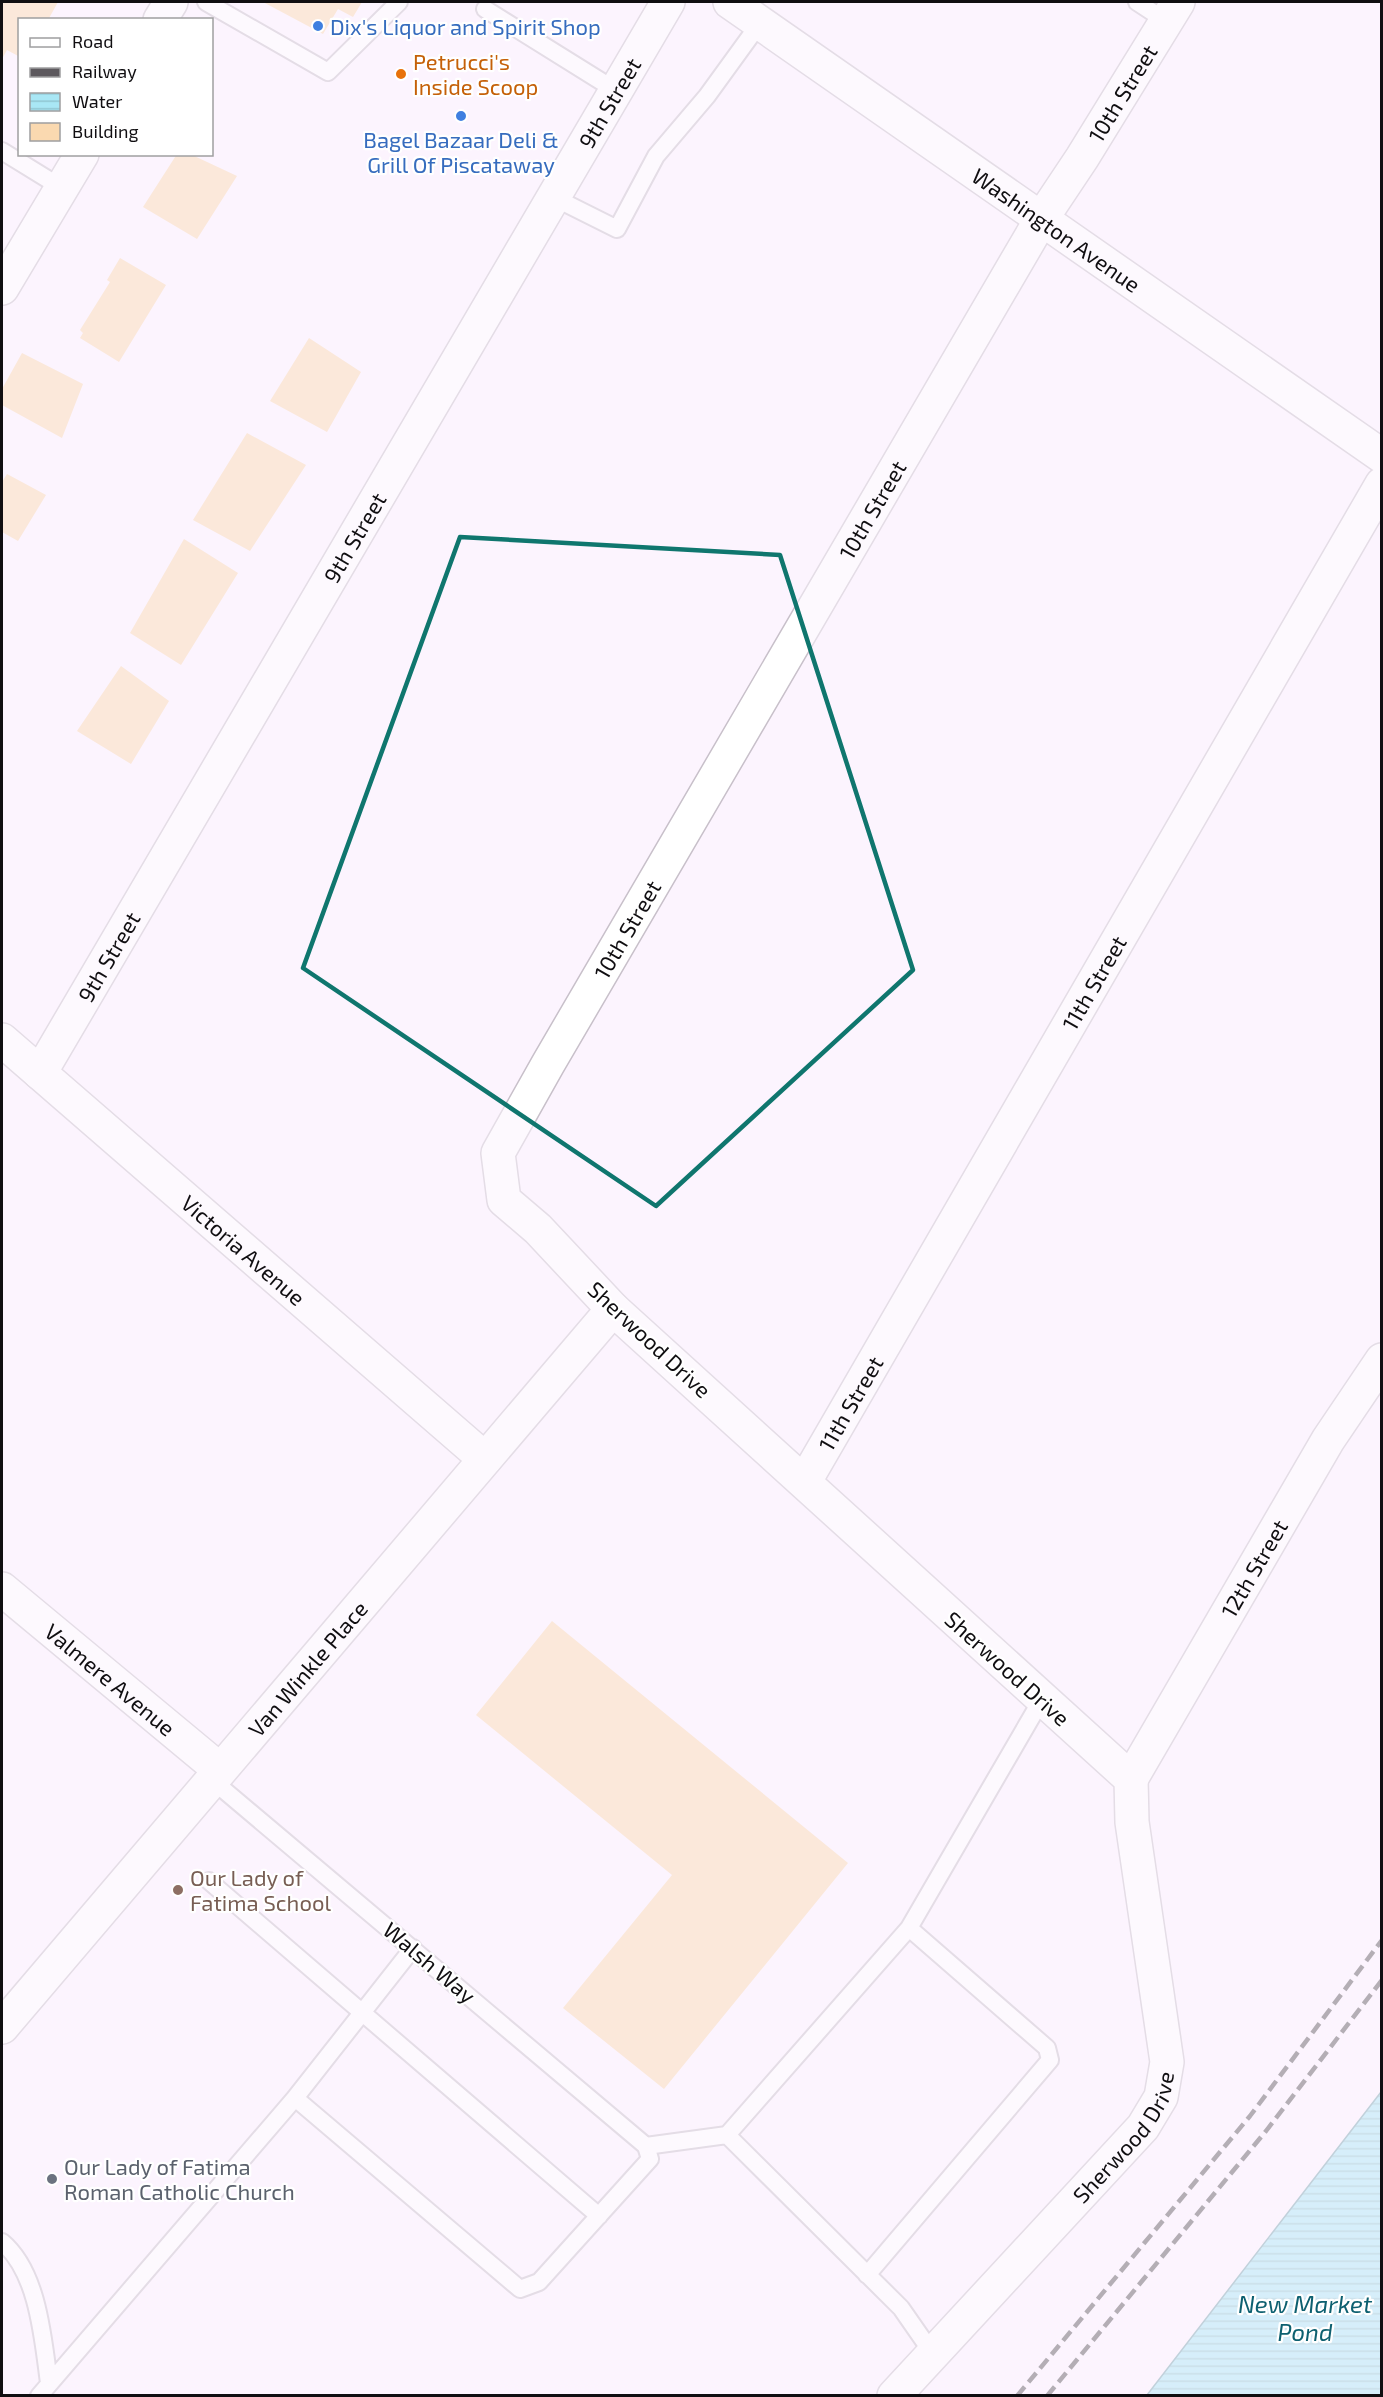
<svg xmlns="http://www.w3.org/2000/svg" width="1383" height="2397" viewBox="0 0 1383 2397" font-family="'Exo 2',sans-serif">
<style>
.water{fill:url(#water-rules);stroke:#7ba6b1;stroke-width:1.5}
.building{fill:#fad9b0}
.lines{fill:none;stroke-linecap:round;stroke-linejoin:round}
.service-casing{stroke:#c8c0ca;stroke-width:20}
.minor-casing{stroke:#c8c0ca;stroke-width:36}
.secondary-casing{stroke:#c8c0ca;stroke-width:36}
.service{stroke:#fff;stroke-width:16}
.minor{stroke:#fff;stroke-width:33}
.secondary{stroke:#fff;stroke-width:33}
.rail{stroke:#5d595e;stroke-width:4.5;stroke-dasharray:12 6;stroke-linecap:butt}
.marked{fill:none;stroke:#0f766e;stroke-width:4.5;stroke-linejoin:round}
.shop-dot{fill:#3f7fe0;stroke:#fff;stroke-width:2}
.food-dot{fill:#e8710a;stroke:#fff;stroke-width:2}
.education-dot{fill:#8d6e63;stroke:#fff;stroke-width:2}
.worship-dot{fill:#6b7280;stroke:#fff;stroke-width:2}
.labels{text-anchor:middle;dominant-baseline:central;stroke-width:4.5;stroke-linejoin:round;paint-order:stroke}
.shop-label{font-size:22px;fill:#366cbe;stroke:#fff;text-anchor:start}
.food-label{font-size:22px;fill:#c56008;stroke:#fff;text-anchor:start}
.street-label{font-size:22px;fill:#100e11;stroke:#fff}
.education-label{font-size:22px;fill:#785e54;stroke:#fff;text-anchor:start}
.worship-label{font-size:22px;fill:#5b616d;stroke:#fff;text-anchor:start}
.water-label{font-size:24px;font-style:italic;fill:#0d6070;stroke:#fff}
</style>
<defs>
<pattern id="water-rules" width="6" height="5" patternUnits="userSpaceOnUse" patternTransform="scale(1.5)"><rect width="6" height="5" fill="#a9e7f5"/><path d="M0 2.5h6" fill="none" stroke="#90c5d1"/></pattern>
</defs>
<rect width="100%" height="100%" fill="#fcf4fe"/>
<!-- water -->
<path class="water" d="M1381,2092V2395H1147Z"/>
<!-- building -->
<path class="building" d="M2,2H58L48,20H20V57L7,50L2,59Z
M263,2H362L353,17L338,9L323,34Z
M177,154H190L237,176L197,239L143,207Z
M120,258L166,285L119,362L80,338L83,333L80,330L110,282L107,280Z
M309,338L361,372L327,432L270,401Z
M22,353L83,384L62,438L2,405V389Z
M247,433L306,465L250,551L193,520Z
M7,474L46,495L18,541L2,532V482Z
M184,539L238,573L181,665L130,633Z
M121,666L169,701L131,764L77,731Z
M552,1621L848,1863L664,2089L563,2008L672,1875L476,1715Z"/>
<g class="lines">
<defs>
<path id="service" d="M206,2L328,72L399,2
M1137,2L1166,21
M485,9L615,90
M2,151L62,188
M553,197L617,229L656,156L707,96L760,23
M212,1780L646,2146
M209,1881L599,2216
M295,2098L413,1948
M727,2135L901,2308L933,2354
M646,2146L727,2135L909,1928L1042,1699
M2,2242C38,2272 43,2338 49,2383
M867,2275L1050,2060L1047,2048L909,1928
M39,2396L295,2098L520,2289L539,2282L650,2159L646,2146"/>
<g id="minor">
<path d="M160,20L171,2"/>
<path d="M2,288L82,154"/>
<path id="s1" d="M2,1040L485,1459"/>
<path id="s2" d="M40,1073L668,2"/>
<path id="s3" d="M805,1481L1382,484"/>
<path id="s4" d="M2,1589L220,1770"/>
<path id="s5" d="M1131,1779L1328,1440L1382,1360"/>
<path id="s6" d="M2,2027L613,1309"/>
<path id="s7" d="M894,2396L1143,2127L1161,2097L1167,2062L1132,1822L1131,1779L613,1309L538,1229L504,1200L498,1153L548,1064L1042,218L1082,158L1178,2"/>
</g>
<g id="secondary">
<path id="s8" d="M730,2L1382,456"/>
</g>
</defs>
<!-- service casing -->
<use href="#service" class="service-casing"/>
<!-- minor casing -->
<use href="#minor" class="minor-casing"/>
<!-- secondary casing -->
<use href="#secondary" class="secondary-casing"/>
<!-- service -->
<use href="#service" class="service"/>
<!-- minor -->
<use href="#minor" class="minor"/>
<!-- secondary -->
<use href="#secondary" class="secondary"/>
<!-- rail -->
<path class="rail" d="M1017,2396L1250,2116L1382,1940
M1047,2396L1266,2131L1382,1980"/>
</g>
<!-- marked area -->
<path d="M0 0H1383V2397H0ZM460,537L780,555L913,970L656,1206L303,968Z" fill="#fcf4fe" fill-opacity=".55" fill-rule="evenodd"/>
<path class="marked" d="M460,537L780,555L913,970L656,1206L303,968Z"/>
<!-- markers -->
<g class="shop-dot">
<circle cx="318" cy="26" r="6"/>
<circle cx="461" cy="116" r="6"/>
</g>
<circle class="food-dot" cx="401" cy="74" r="6"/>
<circle class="education-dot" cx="178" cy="1890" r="6"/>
<circle class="worship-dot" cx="52" cy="2179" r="6"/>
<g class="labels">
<!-- shop labels -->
<g class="shop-label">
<text x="330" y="26">Dix's Liquor and Spirit Shop</text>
<text x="461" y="139" text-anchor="middle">Bagel Bazaar Deli &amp;<tspan x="461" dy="25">Grill Of Piscataway</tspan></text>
</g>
<!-- food labels -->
<g class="food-label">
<text x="413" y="61">Petrucci's<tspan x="413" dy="25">Inside Scoop</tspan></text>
</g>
<!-- street labels -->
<g class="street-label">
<text stroke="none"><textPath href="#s7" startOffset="2854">10th Street</textPath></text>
<text stroke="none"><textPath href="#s2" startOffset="1125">9th Street</textPath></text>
<text stroke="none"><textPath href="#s8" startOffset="398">Washington Avenue</textPath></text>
<text stroke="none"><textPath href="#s7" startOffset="2368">10th Street</textPath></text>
<text stroke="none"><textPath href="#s2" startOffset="621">9th Street</textPath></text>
<text stroke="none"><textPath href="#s7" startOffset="1882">10th Street</textPath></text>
<text stroke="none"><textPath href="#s2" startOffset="135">9th Street</textPath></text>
<text stroke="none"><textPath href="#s3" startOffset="576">11th Street</textPath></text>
<text stroke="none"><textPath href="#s1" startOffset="320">Victoria Avenue</textPath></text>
<text transform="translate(650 1339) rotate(43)">Sherwood Drive</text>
<text stroke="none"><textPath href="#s3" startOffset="90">11th Street</textPath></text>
<text stroke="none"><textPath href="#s5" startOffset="244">12th Street</textPath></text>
<text stroke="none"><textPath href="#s6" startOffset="471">Van Winkle Place</textPath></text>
<text transform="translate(1008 1668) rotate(42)">Sherwood Drive</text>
<text stroke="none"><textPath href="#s4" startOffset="141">Valmere Avenue</textPath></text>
<text transform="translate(430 1962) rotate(40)">Walsh Way</text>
<text stroke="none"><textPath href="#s7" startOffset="348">Sherwood Drive</textPath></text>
</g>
<!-- education labels -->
<g class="education-label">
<text x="190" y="1877">Our Lady of<tspan x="190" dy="25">Fatima School</tspan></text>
</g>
<!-- worship labels -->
<g class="worship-label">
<text x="64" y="2166">Our Lady of Fatima<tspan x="64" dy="25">Roman Catholic Church</tspan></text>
</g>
<!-- water labels -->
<g class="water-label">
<text x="1305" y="2303">New Market<tspan x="1305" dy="28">Pond</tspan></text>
</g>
</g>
<!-- border -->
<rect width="1383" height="2397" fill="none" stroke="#100e11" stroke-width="6"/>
<!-- legend -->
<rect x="18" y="18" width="195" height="138" fill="#ffffff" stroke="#9f9fa0" stroke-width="1.5"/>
<rect x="30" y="38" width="30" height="9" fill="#ffffff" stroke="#9f9fa0" stroke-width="1.5"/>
<text x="72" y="48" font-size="18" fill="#100e11">Road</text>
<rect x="30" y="68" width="30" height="9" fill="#5d595e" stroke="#9f9fa0" stroke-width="1.5"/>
<text x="72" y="78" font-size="18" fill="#100e11">Railway</text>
<rect x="30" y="93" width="30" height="18" fill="url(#water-rules)" stroke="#9f9fa0" stroke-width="1.5"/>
<text x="72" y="108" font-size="18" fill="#100e11">Water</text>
<rect x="30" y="123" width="30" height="18" fill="#fad9b0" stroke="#9f9fa0" stroke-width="1.5"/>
<text x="72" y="138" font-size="18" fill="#100e11">Building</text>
</svg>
